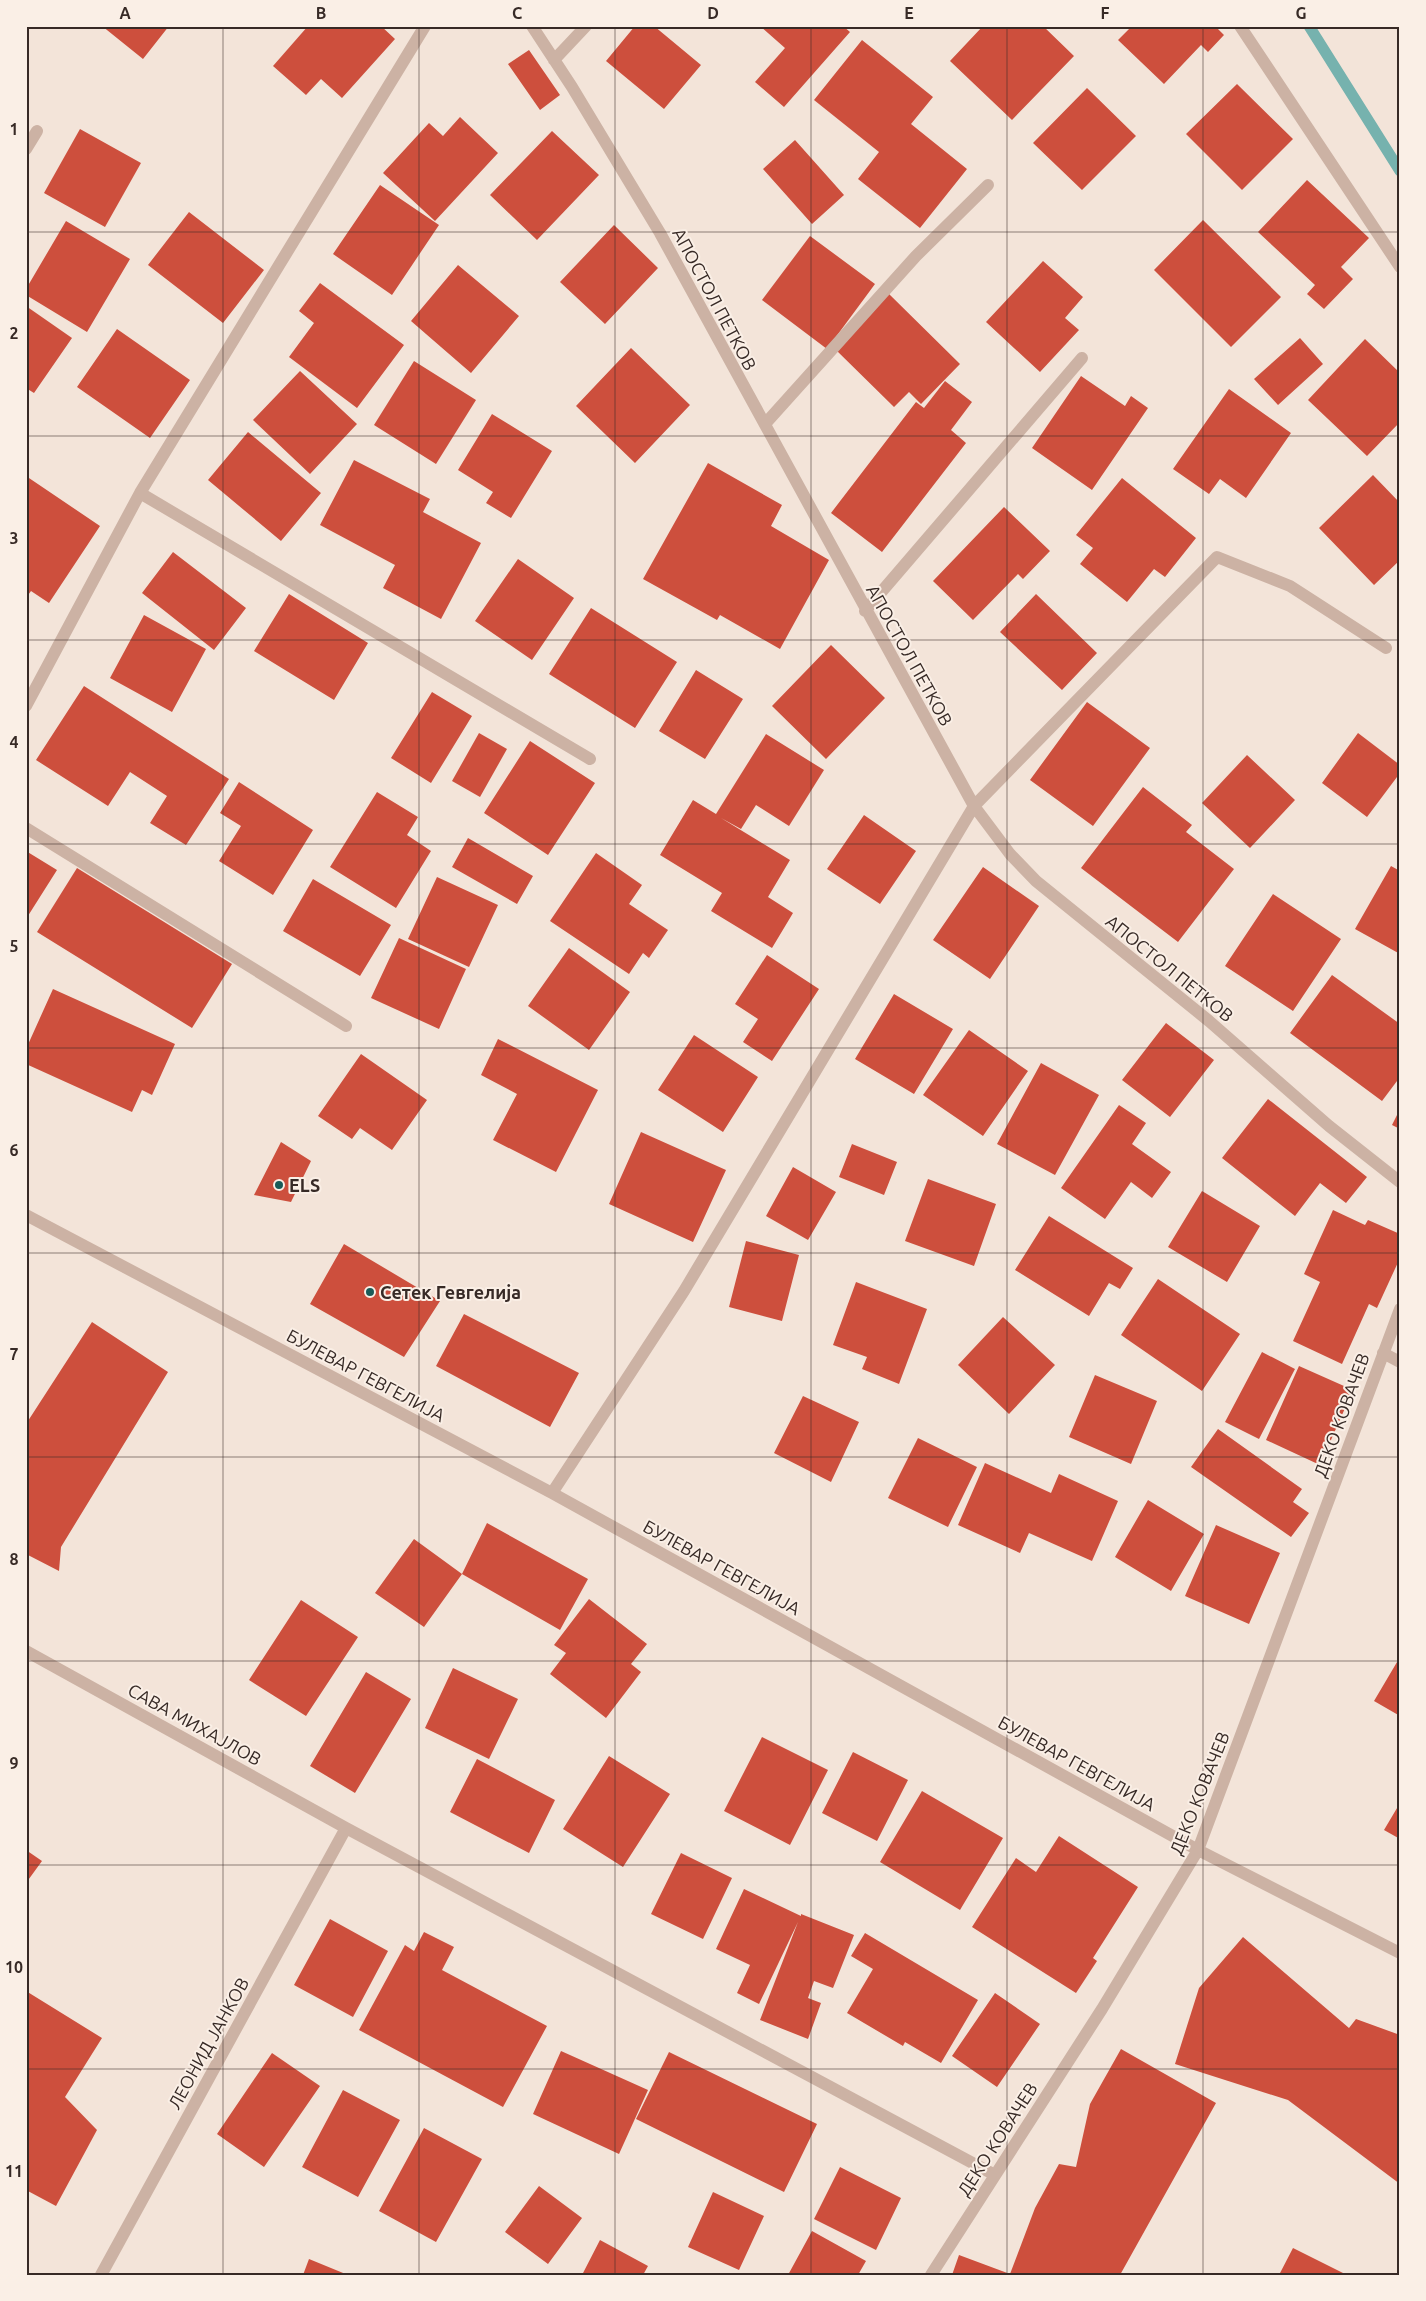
<svg xmlns="http://www.w3.org/2000/svg" width="1426" height="2301" viewBox="0 0 1426 2301" font-family="Ubuntu,sans-serif">
<style>
.lines{fill:none;stroke-linecap:round;stroke-linejoin:round}
.stream{stroke:#76b2ae;stroke-width:11}
.building{fill:#cd4f3d}
.minor{stroke:#ccb2a4;stroke-width:12}
.grid{fill:none;stroke:#372a26;stroke-width:1;stroke-opacity:0.55}
.poi-dot{fill:#195b58;stroke:#faefe6;stroke-width:2}
.labels{text-anchor:middle;dominant-baseline:central;stroke-width:4;stroke-linejoin:round;paint-order:stroke}
.street-label{font-size:18px;fill:#372a26;stroke:#faefe6}
.poi-label{font-size:18px;font-weight:bold;fill:#372a26;stroke:#faefe6;text-anchor:start}
.neatline{fill:none;stroke:#372a26;stroke-width:2}
.grid-label{font-size:16px;text-anchor:middle;font-weight:bold;fill:#372a26}
</style>
<rect width="100%" height="100%" fill="#f3e4d9"/>
<g class="lines">
<!-- stream -->
<path class="stream" d="M1309,26L1400,171"/>
</g>
<!-- building -->
<path class="building" d="M102,26H169L143,59Z
M308,26H381L395,39L342,98L321,79L306,95L273,66Z
M635,26H654L701,65L664,109L606,61Z
M760,26H843L850,32L784,107L755,82L785,48Z
M983,26H1043L1074,56L1012,120L950,61Z
M1132,26H1215L1224,35L1208,52L1201,45L1164,84L1118,40Z
M862,40L933,97L911,124L967,169L920,228L858,179L879,152L814,100Z
M529,50L560,95L540,110L508,64Z
M1237,84L1293,139L1242,190L1186,134Z
M1087,88L1136,136L1082,190L1033,143Z
M460,117L498,153L435,221L383,173L429,123L443,136Z
M80,129L141,163L105,227L44,193Z
M552,131L599,175L537,240L490,195Z
M795,140L844,195L812,224L763,169Z
M1307,180L1369,238L1341,267L1353,279L1324,309L1307,294L1315,285L1258,232Z
M380,185L439,225L392,295L333,254Z
M189,212L264,270L223,323L148,265Z
M1203,220L1281,297L1231,347L1154,270Z
M66,221L130,259L87,332L26,295V289Z
M614,225L658,268L605,324L560,282Z
M810,236L875,284L827,349L762,300Z
M1043,261L1083,297L1065,318L1079,330L1040,372L986,322Z
M458,265L519,316L471,373L411,321Z
M320,283L404,345L357,408L289,357L314,323L299,311Z
M888,293L960,364L921,404L909,392L894,407L835,349Z
M26,306L72,338L34,393L26,388Z
M117,329L190,380L150,438L77,387Z
M1300,338L1323,364L1278,405L1254,379Z
M1365,339L1400,373V422L1367,456L1308,400Z
M631,348L690,405L635,463L576,406Z
M414,361L476,400L436,464L374,425Z
M300,371L357,424L310,474L253,420Z
M1081,376L1125,406L1131,396L1148,408L1092,490L1032,448Z
M945,381L972,402L951,430L966,443L882,552L831,513L916,402L924,408Z
M1229,389L1291,433L1246,498L1220,479L1209,494L1173,469Z
M492,414L552,451L511,518L486,503L493,492L458,470Z
M248,432L321,493L281,541L208,480Z
M354,460L430,499L423,512L481,543L441,619L383,588L395,565L320,525Z
M708,463L782,505L771,526L829,560L780,649L720,615L717,620L643,579Z
M1373,475L1400,503V560L1374,585L1319,528Z
M26,476L100,526L49,603L31,591L26,598Z
M1122,478L1196,538L1165,577L1154,569L1127,602L1080,564L1093,548L1076,535Z
M1004,507L1050,551L1023,579L1018,574L973,620L933,581Z
M173,552L246,608L214,650L142,593Z
M518,559L574,598L532,660L475,621Z
M289,594L368,643L334,700L254,651Z
M1036,594L1097,653L1062,690L1000,632Z
M591,608L677,662L635,728L549,674Z
M144,615L206,649L172,712L110,678Z
M831,645L885,698L826,759L772,706Z
M696,670L743,699L705,759L659,731Z
M84,686L229,779L186,845L150,823L167,796L130,772L108,806L36,760Z
M432,692L472,716L431,783L391,758Z
M1087,702L1150,748L1093,826L1030,780Z
M479,733L507,749L480,797L452,781Z
M1358,733L1400,765V773L1367,817L1322,783Z
M766,734L824,770L789,826L756,805L741,829L721,818L790,860L768,897L793,913L772,948L711,911L722,893L660,855L693,800L716,814Z
M530,741L595,783L548,855L484,813Z
M1247,755L1295,800L1250,848L1202,803Z
M239,782L313,830L273,895L219,861L241,826L220,813Z
M1143,787L1192,825L1186,832L1234,869L1178,942L1081,868Z
M377,792L418,817L407,835L431,851L396,908L330,867Z
M864,815L916,851L880,904L827,869Z
M468,838L533,876L517,904L452,867Z
M26,851L57,870L26,919Z
M596,853L642,885L629,904L668,930L649,958L643,953L629,974L550,921Z
M1391,866L1400,871V954L1355,929Z
M983,867L1039,906L990,979L933,940Z
M77,868L232,964L192,1028L37,932Z
M437,877L498,905L469,967L408,939Z
M313,879L391,925L360,976L283,931Z
M1273,894L1341,939L1293,1011L1225,966Z
M399,938L466,969L439,1029L371,998Z
M569,948L630,992L589,1050L528,1006Z
M767,955L819,989L772,1061L743,1042L758,1019L735,1004Z
M1332,975L1400,1024V1077L1382,1101L1290,1033Z
M53,989L175,1044L152,1095L142,1090L132,1112L26,1064V1049Z
M894,994L953,1029L914,1094L855,1059Z
M1166,1023L1214,1060L1170,1117L1122,1080Z
M969,1030L1028,1071L983,1136L923,1095Z
M694,1035L758,1077L723,1132L658,1090Z
M498,1039L598,1090L556,1172L493,1140L517,1094L481,1075Z
M361,1054L427,1100L392,1150L360,1128L352,1139L318,1116Z
M1041,1063L1099,1095L1055,1175L997,1144Z
M1268,1099L1367,1177L1346,1203L1320,1183L1295,1216L1222,1158Z
M1119,1105L1146,1123L1132,1144L1171,1172L1152,1198L1131,1182L1105,1219L1061,1188Z
M1400,1109V1129L1392,1125Z
M641,1132L726,1170L693,1242L609,1204Z
M281,1142L311,1161L291,1202L254,1195Z
M852,1144L897,1162L884,1195L839,1177Z
M793,1167L836,1192L808,1240L766,1216Z
M928,1179L996,1204L974,1266L905,1241Z
M1202,1191L1260,1226L1227,1282L1168,1247Z
M1333,1210L1365,1225L1368,1220L1400,1234V1258L1377,1308L1369,1304L1342,1364L1293,1341L1320,1282L1304,1274Z
M1049,1216L1133,1268L1120,1289L1109,1283L1089,1316L1015,1270Z
M746,1241L799,1255L782,1321L729,1307Z
M344,1244L440,1301L404,1357L310,1304Z
M1158,1279L1240,1334L1202,1391L1121,1335Z
M856,1282L927,1309L899,1384L862,1369L867,1357L833,1345Z
M464,1314L579,1373L550,1427L436,1366Z
M1003,1317L1055,1365L1009,1414L958,1365Z
M92,1322L168,1372L61,1547L59,1571L26,1554V1424Z
M1262,1352L1295,1369L1259,1439L1225,1422Z
M1299,1366L1353,1390L1320,1465L1266,1440Z
M1095,1375L1157,1401L1131,1464L1069,1437Z
M803,1396L859,1422L831,1482L774,1453Z
M1218,1429L1302,1489L1293,1502L1309,1513L1291,1537L1191,1467Z
M918,1438L977,1467L948,1527L888,1498Z
M985,1463L1051,1493L1059,1474L1118,1501L1092,1561L1029,1533L1020,1553L958,1525Z
M1148,1500L1204,1534L1171,1591L1115,1557Z
M487,1523L588,1579L560,1630L462,1574Z
M1216,1525L1280,1553L1249,1624L1185,1596Z
M414,1539L462,1574L424,1627L375,1593Z
M589,1599L647,1644L631,1664L641,1672L606,1718L550,1674L566,1653L554,1645Z
M301,1600L358,1637L306,1716L249,1680Z
M1400,1657V1716L1374,1701Z
M453,1668L518,1699L489,1759L425,1728Z
M366,1672L411,1699L355,1793L310,1766Z
M762,1737L828,1770L790,1845L724,1811Z
M853,1752L908,1780L877,1841L822,1813Z
M609,1756L670,1794L623,1867L563,1829Z
M477,1759L555,1800L529,1853L450,1812Z
M922,1791L1003,1838L960,1910L880,1862Z
M1400,1803V1839L1384,1830Z
M1059,1836L1138,1887L1093,1958L1097,1961L1076,1993L972,1927L1016,1858L1036,1872Z
M26,1850L42,1861L26,1883Z
M681,1853L732,1878L703,1939L651,1914Z
M744,1889L801,1916V1914L854,1935L833,1988L814,1981L808,1998L821,2003L808,2039L760,2020L798,1922L759,2004L737,1993L750,1965L716,1949Z
M330,1919L388,1951L353,2017L294,1985Z
M424,1932L454,1947L442,1970L547,2026L503,2107L359,2030L405,1945L414,1951Z
M865,1933L978,2000L941,2063L905,2042L903,2046L847,2013L873,1969L851,1956Z
M1243,1937L1349,2028L1356,2019L1400,2035V2184L1288,2100L1175,2064L1199,1988Z
M26,1991L102,2038L65,2097L97,2130L56,2206L26,2190Z
M995,1993L1040,2024L997,2087L952,2056Z
M1121,2049L1216,2103L1120,2275H952L959,2255L1010,2274L1035,2208L1059,2164L1076,2167L1090,2104Z
M561,2051L648,2090L619,2154L533,2114Z
M669,2052L817,2124L784,2192L636,2119Z
M272,2053L320,2086L264,2167L217,2134Z
M343,2090L400,2120L358,2197L302,2167Z
M424,2128L482,2159L436,2242L379,2211Z
M840,2167L901,2198L876,2250L814,2219Z
M539,2186L582,2218L548,2264L505,2232Z
M713,2192L764,2216L739,2270L688,2247Z
M812,2231L866,2261L858,2275H788Z
M600,2240L648,2266L643,2275H582Z
M1293,2248L1347,2275H1279Z
M309,2259L348,2275H303Z"/>
<g class="lines">
<!-- minor -->
<path class="minor" d="M532,26L572,87L660,233L974,806L1010,854L1036,881L1209,1021L1329,1126L1400,1182
M1240,26L1400,267
M554,60L586,26
M26,149L37,131
M765,424L916,256L988,185
M140,493L590,759
M865,611L1082,358
M26,706L140,493L425,26
M26,828L346,1026
M26,1215L552,1493L1198,1850L1400,1953
M1383,1353L1400,1362
M552,1493L684,1291L974,806L1217,557L1290,586L1386,648
M26,1651L346,1828L995,2175
M101,2275L346,1828
M931,2275L1102,2009L1198,1850L1400,1309"/>
</g>
<!-- grid -->
<path class="grid" d="M223,26V2275M419,26V2275M615,26V2275M811,26V2275M1007,26V2275M1203,26V2275M26,232H1400M26,436H1400M26,640H1400M26,844H1400M26,1048H1400M26,1253H1400M26,1457H1400M26,1661H1400M26,1865H1400M26,2069H1400"/>
<!-- markers -->
<g class="poi-dot">
<circle cx="279" cy="1185" r="5"/>
<circle cx="370" cy="1292" r="5"/>
</g>
<g class="labels">
<!-- street labels -->
<g class="street-label">
<text transform="translate(715 299) rotate(62)">АПОСТОЛ ПЕТКОВ</text>
<text transform="translate(910 655) rotate(61)">АПОСТОЛ ПЕТКОВ</text>
<text transform="translate(1170 968) rotate(39)">АПОСТОЛ ПЕТКОВ</text>
<text transform="translate(366 1375) rotate(28)">БУЛЕВАР ГЕВГЕЛИЈА</text>
<text transform="translate(1341 1415) rotate(-70)">ДЕКО КОВАЧЕВ</text>
<text transform="translate(722 1567) rotate(29)">БУЛЕВАР ГЕВГЕЛИЈА</text>
<text transform="translate(195 1724) rotate(29)">САВА МИХАЈЛОВ</text>
<text transform="translate(1077 1763) rotate(29)">БУЛЕВАР ГЕВГЕЛИЈА</text>
<text transform="translate(1199 1793) rotate(-68)">ДЕКО КОВАЧЕВ</text>
<text transform="translate(208 2043) rotate(-61)">ЛЕОНИД ЈАНКОВ</text>
<text transform="translate(997 2139) rotate(-57)">ДЕКО КОВАЧЕВ</text>
</g>
<!-- poi labels -->
<g class="poi-label">
<text x="289" y="1185">ELS</text>
<text x="380" y="1292">Сетек Гевгелија</text>
</g>
</g>
<!-- border -->
<rect width="1426" height="2301" fill="none" stroke="#faefe6" stroke-width="55"/>
<rect x="28" y="28" width="1370" height="2246" class="neatline"/>
<g class="grid-label">
<text x="125" y="19">A</text>
<text x="321" y="19">B</text>
<text x="517" y="19">C</text>
<text x="713" y="19">D</text>
<text x="909" y="19">E</text>
<text x="1105" y="19">F</text>
<text x="1301" y="19">G</text>
<text x="14" y="135">1</text>
<text x="14" y="339">2</text>
<text x="14" y="544">3</text>
<text x="14" y="748">4</text>
<text x="14" y="952">5</text>
<text x="14" y="1156">6</text>
<text x="14" y="1360">7</text>
<text x="14" y="1565">8</text>
<text x="14" y="1769">9</text>
<text x="14" y="1973">10</text>
<text x="14" y="2177">11</text>
</g>
</svg>
